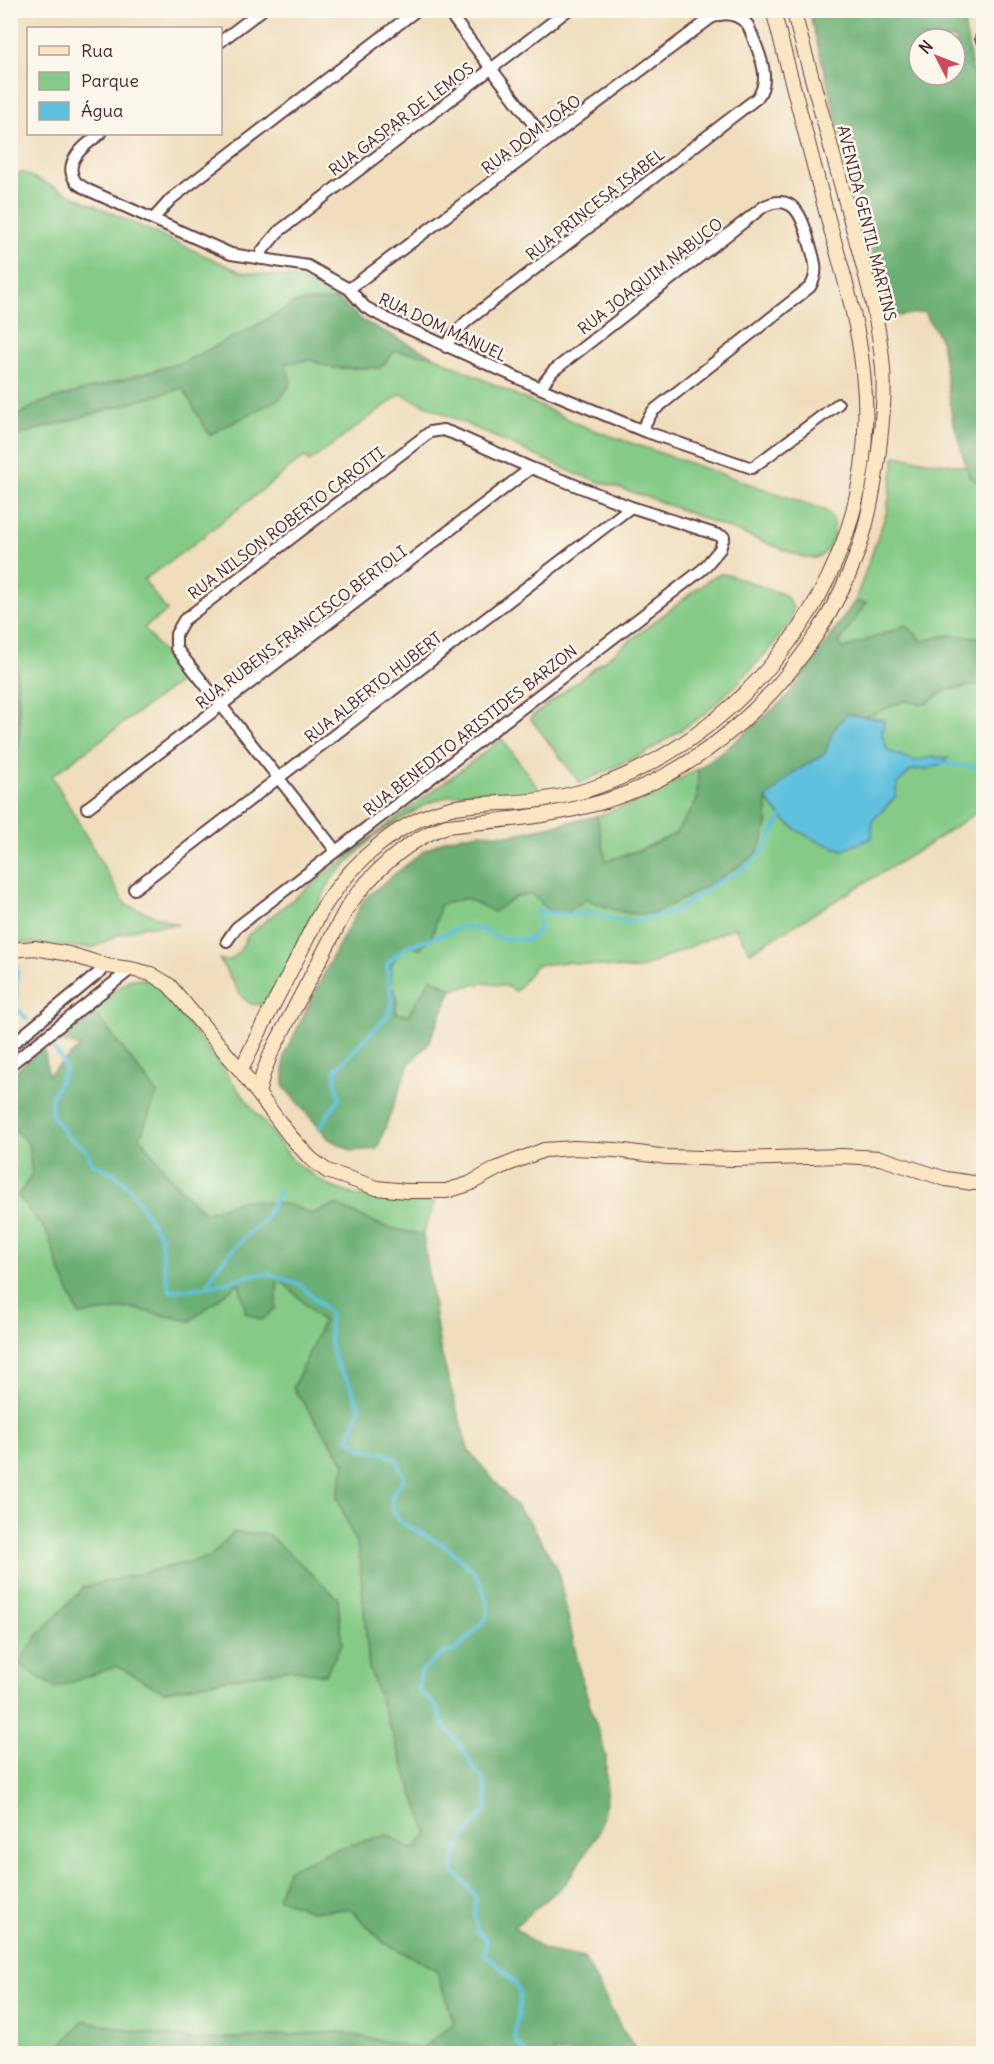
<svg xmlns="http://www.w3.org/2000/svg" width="994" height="2064" viewBox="0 0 994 2064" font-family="Delius,sans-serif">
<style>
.green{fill:#85cb87;stroke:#687559;stroke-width:1.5;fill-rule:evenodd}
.forest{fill:#6caf74;stroke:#5b6750;stroke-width:1.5;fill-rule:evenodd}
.water{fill:#60c1de;stroke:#557084;stroke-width:1.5}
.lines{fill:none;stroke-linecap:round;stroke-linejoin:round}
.stream{stroke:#60c1de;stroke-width:4}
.street-casing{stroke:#633c41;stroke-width:14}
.secondary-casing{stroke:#633c41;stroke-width:16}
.street{stroke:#fff;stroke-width:10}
.secondary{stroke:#fbe6c3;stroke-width:14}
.labels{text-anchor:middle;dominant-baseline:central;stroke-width:5;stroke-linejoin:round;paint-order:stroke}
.street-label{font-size:16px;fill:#4a1f2b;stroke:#fbf7ec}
</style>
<rect width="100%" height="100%" fill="#fbf7ec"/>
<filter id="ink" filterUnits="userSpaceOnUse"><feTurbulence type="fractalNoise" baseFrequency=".0167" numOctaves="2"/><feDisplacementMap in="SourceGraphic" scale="12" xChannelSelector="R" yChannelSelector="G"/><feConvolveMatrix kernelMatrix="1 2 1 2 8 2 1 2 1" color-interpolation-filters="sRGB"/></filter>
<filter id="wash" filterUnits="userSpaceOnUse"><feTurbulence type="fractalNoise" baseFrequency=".008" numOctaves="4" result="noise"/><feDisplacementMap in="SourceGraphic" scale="24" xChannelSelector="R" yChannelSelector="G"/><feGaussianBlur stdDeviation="1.35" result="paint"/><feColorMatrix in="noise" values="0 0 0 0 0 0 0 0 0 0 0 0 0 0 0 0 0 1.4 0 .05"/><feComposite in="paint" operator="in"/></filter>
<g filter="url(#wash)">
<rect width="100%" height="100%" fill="#efddbb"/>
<!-- green -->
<path class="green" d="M21,172L241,272L289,277L316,285L339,300L297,302L256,326L184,362L40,403L11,419L10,180Z
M395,351L433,356L585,427L825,510C836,519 836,527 832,539C826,556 817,562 800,556L653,499L576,474L401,394L309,462L304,457L191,546L144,580L167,611L144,628L183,679L52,776L125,904L178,925L145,926L118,935L92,948L11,942L10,782C25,744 18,703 16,663L10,656L11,429L15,436L183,388L210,435L286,363L310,360L333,368H379Z
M895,456L967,467L969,476L983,486V644L978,637L949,635L923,641L906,625L844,649L839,643L865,603L855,601L887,511Z
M720,574L730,575L785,595L793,608L791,621L767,652L741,680L702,716L647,752L580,783L530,718L711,578Z
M983,684V808L926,846L750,952L735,927L637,970L567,962L536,965L516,991L506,986L484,983L452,989L431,979L408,1016L395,1013L391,985V964L405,947L421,948L433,934L440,905L466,898L494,911L515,897L532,894L548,910C558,908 579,898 588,900C611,904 624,916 650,913C663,912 750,862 757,852C767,836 769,817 766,799C789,830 807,838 843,850L888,805L895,797L897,784L911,770L929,769L933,757L915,761L888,751L882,735L884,720L866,717L904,701L925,704L946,690Z
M502,739L541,792H473L449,796L426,804L375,835L332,878L271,997L262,1005L251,1004L242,997L219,959L228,961C239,955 243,945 248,935L374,835Z
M698,769L697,801L675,834L640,850L606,861L597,816L638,801Z
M130,979H147L159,986L294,1162L329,1186L354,1195L385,1201L435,1202L423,1235L386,1227L336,1205L311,1214L291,1205L243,1200L205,1213L175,1183L140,1138L157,1093L91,1008Z
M10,1126L28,1143L32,1174L18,1196L48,1234L58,1265L79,1315L131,1308L190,1321L239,1283L246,1313L278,1276L323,1322L293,1388L345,1463L337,1497L359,1551L369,1668L428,1834L414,1851L311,1911L350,1909L384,1943L436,1969L455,2023L422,2049L340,2032L200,2040L132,2031L84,2020L61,2046L68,2053H11ZM233,1533L324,1675L290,1669L216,1681L164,1692L117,1666L84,1587L210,1557Z"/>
<!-- forest -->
<path class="forest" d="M809,11H962L983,130V486L969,476L952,417L941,340L924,312L892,317L864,227ZM919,39H955V75H919Z
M339,300L363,321L433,356L395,351L380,368H333L310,360L286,363L291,383L281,398L209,435L183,388L15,436L11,429V419L40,403L184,362L256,326L297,302Z
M855,601L866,603L839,643L844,649L906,625L923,641L949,635L978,637L983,644V684L947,690L925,704L904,701L866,717L846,714L833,731L825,754L793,773L766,799C769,816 767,837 757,852C750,862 667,910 653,913C630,918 607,907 586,899L565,914L548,910L532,894L515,897L494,912L466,898L440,905L433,934L421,948L405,947L391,964V985L397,996L396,1013L408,1015L431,978L452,989L428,1044L409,1064L377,1149L352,1151L329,1139L284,1087V1056L332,957L365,898L424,851L447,839L479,833L511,835L597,816L606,861L640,850L675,834L697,801L698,769L732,744L786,698Z
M11,656L16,663C18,703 25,744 11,782Z
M91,1008L157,1093L140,1138L175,1183L204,1213L243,1200L291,1205L311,1214L336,1205L382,1226L423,1235L440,1349L468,1450L533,1526L558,1571L581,1677L606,1756V1802L599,1832L566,1883L514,1927L544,1950L584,1958L623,2031L639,2053L68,2054L61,2046L84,2020L132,2031L200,2040L340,2032L421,2049L454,2023L436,1969L384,1943L350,1909L311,1911L277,1898L288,1870L332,1850L387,1835L414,1850L428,1834L369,1668L359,1551L337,1497L345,1463L293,1388L323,1322L278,1277L276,1308L262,1320L246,1313L239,1283L190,1321L131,1308L79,1315L58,1265L48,1234L18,1196L32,1174L28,1143L11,1126V1075L44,1046L48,1075L80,1047L55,1038Z
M233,1533L268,1534L338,1598L342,1644L325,1675L290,1669L216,1681L164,1692L117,1666L55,1688L19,1664L38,1635L84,1587L210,1557Z"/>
<!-- water -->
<path class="water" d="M846,714L884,720L882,735L888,751L915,761L933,757L948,758C939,769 925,769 911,770L897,784L895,797L872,821V838L843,850C807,838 789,830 766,799L793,773L825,754L833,731Z"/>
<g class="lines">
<!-- stream -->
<path class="stream" d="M943,764L976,767L984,762
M10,938L16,940
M17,964L16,1008L27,1019
M54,1049L61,1058L65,1070L51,1098V1114L66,1135L86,1150L92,1163L115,1174L130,1188L160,1236L164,1269L170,1291L193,1289L220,1284L251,1275L269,1274L300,1285L329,1312L330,1344L338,1368L348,1381L360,1408L348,1439L363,1449L383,1453L396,1459L404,1478L391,1497L393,1511L400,1522L445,1546L470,1568L482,1585L488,1609L486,1619L456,1650L442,1654L421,1672L418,1686L421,1695L430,1700L438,1709L440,1720L464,1751L474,1769L484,1781L487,1809C470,1828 451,1847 454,1873L471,1889L476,1900L474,1913L477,1931L487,1941L484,1953C493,1962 515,1979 519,1991C524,2008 510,2027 517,2043C519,2046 524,2050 527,2054
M319,1128L339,1098L335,1078L336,1069L387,1016L392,1004L387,964L405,947L448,933L459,927L482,929L497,938L528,940L539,929L538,911L574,915L591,912L611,919L629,922L674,912L714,884L742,870L762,852L781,818
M208,1285L216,1268L241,1240L261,1224L280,1191"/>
</g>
</g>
<g filter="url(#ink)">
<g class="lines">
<defs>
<path id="street" d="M447,10L546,141
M981,38L984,36
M220,42L262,10
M100,134C86,144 61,162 76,182C79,185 85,188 88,190L231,254L308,266L349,289L365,307L387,319L540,388L641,430L752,468L838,404
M154,218L171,199L417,10
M261,259L262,251L278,232L568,10
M349,289L711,18C725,11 738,14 748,25C756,47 774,77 757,98L467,321L453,335L446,347
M540,388L553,371L763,207C794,191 803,218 809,242C814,258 820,272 810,287L653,411L641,430
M87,808L531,468
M134,889L631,507
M227,941L236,928L703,569L720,549L724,537L631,507L531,468L452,433L443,430L430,432L184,620L176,634V648L336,851
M10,1046L107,966
M10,1065L131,969"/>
<path id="secondary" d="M10,950L35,948L69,954L107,966L131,969L151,974L169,985L241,1071L290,1136L310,1158L327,1171L377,1188L406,1191H446L469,1184L498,1168L544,1150L574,1148L616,1150L667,1157L735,1159L842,1156L880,1158L946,1179L973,1183L984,1182
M241,1071C256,1036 274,1004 291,970C303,948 313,923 327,902C355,860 398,822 447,809C479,801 513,805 545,799C561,797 578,793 593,788C663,765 729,717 775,660C843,578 875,479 863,372C858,319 841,267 827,215C809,147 791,79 773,10
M258,1094L263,1074L271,1053L347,908C369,875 409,838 447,826C499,820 551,817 602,802C718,767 818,664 858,551C869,518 875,485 879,450C882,423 885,396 883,369C879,315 862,262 848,210C830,143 812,77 793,10"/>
</defs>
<!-- street casing -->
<use href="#street" class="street-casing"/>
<!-- secondary casing -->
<use href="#secondary" class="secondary-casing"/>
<!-- street -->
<use href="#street" class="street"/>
<!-- secondary -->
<use href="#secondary" class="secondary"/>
</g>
</g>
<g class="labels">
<!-- street labels -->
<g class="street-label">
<text transform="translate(401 119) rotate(-37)">RUA GASPAR DE LEMOS</text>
<text transform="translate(531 134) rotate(-37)">RUA DOM JOÃO</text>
<text transform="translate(595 204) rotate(-38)">RUA PRINCESA ISABEL</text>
<text transform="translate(867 223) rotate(76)">AVENIDA GENTIL MARTINS</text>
<text transform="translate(650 276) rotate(-38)">RUA JOAQUIM NABUCO</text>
<text transform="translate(443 327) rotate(25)">RUA DOM MANUEL</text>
<text transform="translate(286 523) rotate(-37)">RUA NILSON ROBERTO CAROTTI</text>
<text transform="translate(301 627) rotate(-37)">RUA RUBENS FRANCISCO BERTOLI</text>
<text transform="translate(373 687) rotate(-38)">RUA ALBERTO HUBERT</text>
<text transform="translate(470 730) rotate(-38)">RUA BENEDITO ARISTIDES BARZON</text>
</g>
</g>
<!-- margin -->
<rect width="994" height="2064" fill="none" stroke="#fbf7ec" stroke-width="36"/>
<!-- legend -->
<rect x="27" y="27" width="195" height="108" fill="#fbf7ec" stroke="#b4a19f" stroke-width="1.5"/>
<rect x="39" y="46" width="30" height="9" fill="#fbe6c3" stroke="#b4a19f" stroke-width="1.5"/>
<text x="81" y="57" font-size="18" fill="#4a1f2b">Rua</text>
<rect x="39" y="72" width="30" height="18" fill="#85cb87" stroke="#b4a19f" stroke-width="1.5"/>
<text x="81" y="87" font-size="18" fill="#4a1f2b">Parque</text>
<rect x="39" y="102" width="30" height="18" fill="#60c1de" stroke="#b4a19f" stroke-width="1.5"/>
<text x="81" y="117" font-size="18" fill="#4a1f2b">Água</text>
<!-- north arrow -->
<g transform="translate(937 57) rotate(312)"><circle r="28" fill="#fbf7ec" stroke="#b4a19f" stroke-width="1.5"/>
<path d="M0-4.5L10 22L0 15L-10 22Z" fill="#d1495b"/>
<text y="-9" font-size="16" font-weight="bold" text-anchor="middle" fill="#4a1f2b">N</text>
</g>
</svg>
